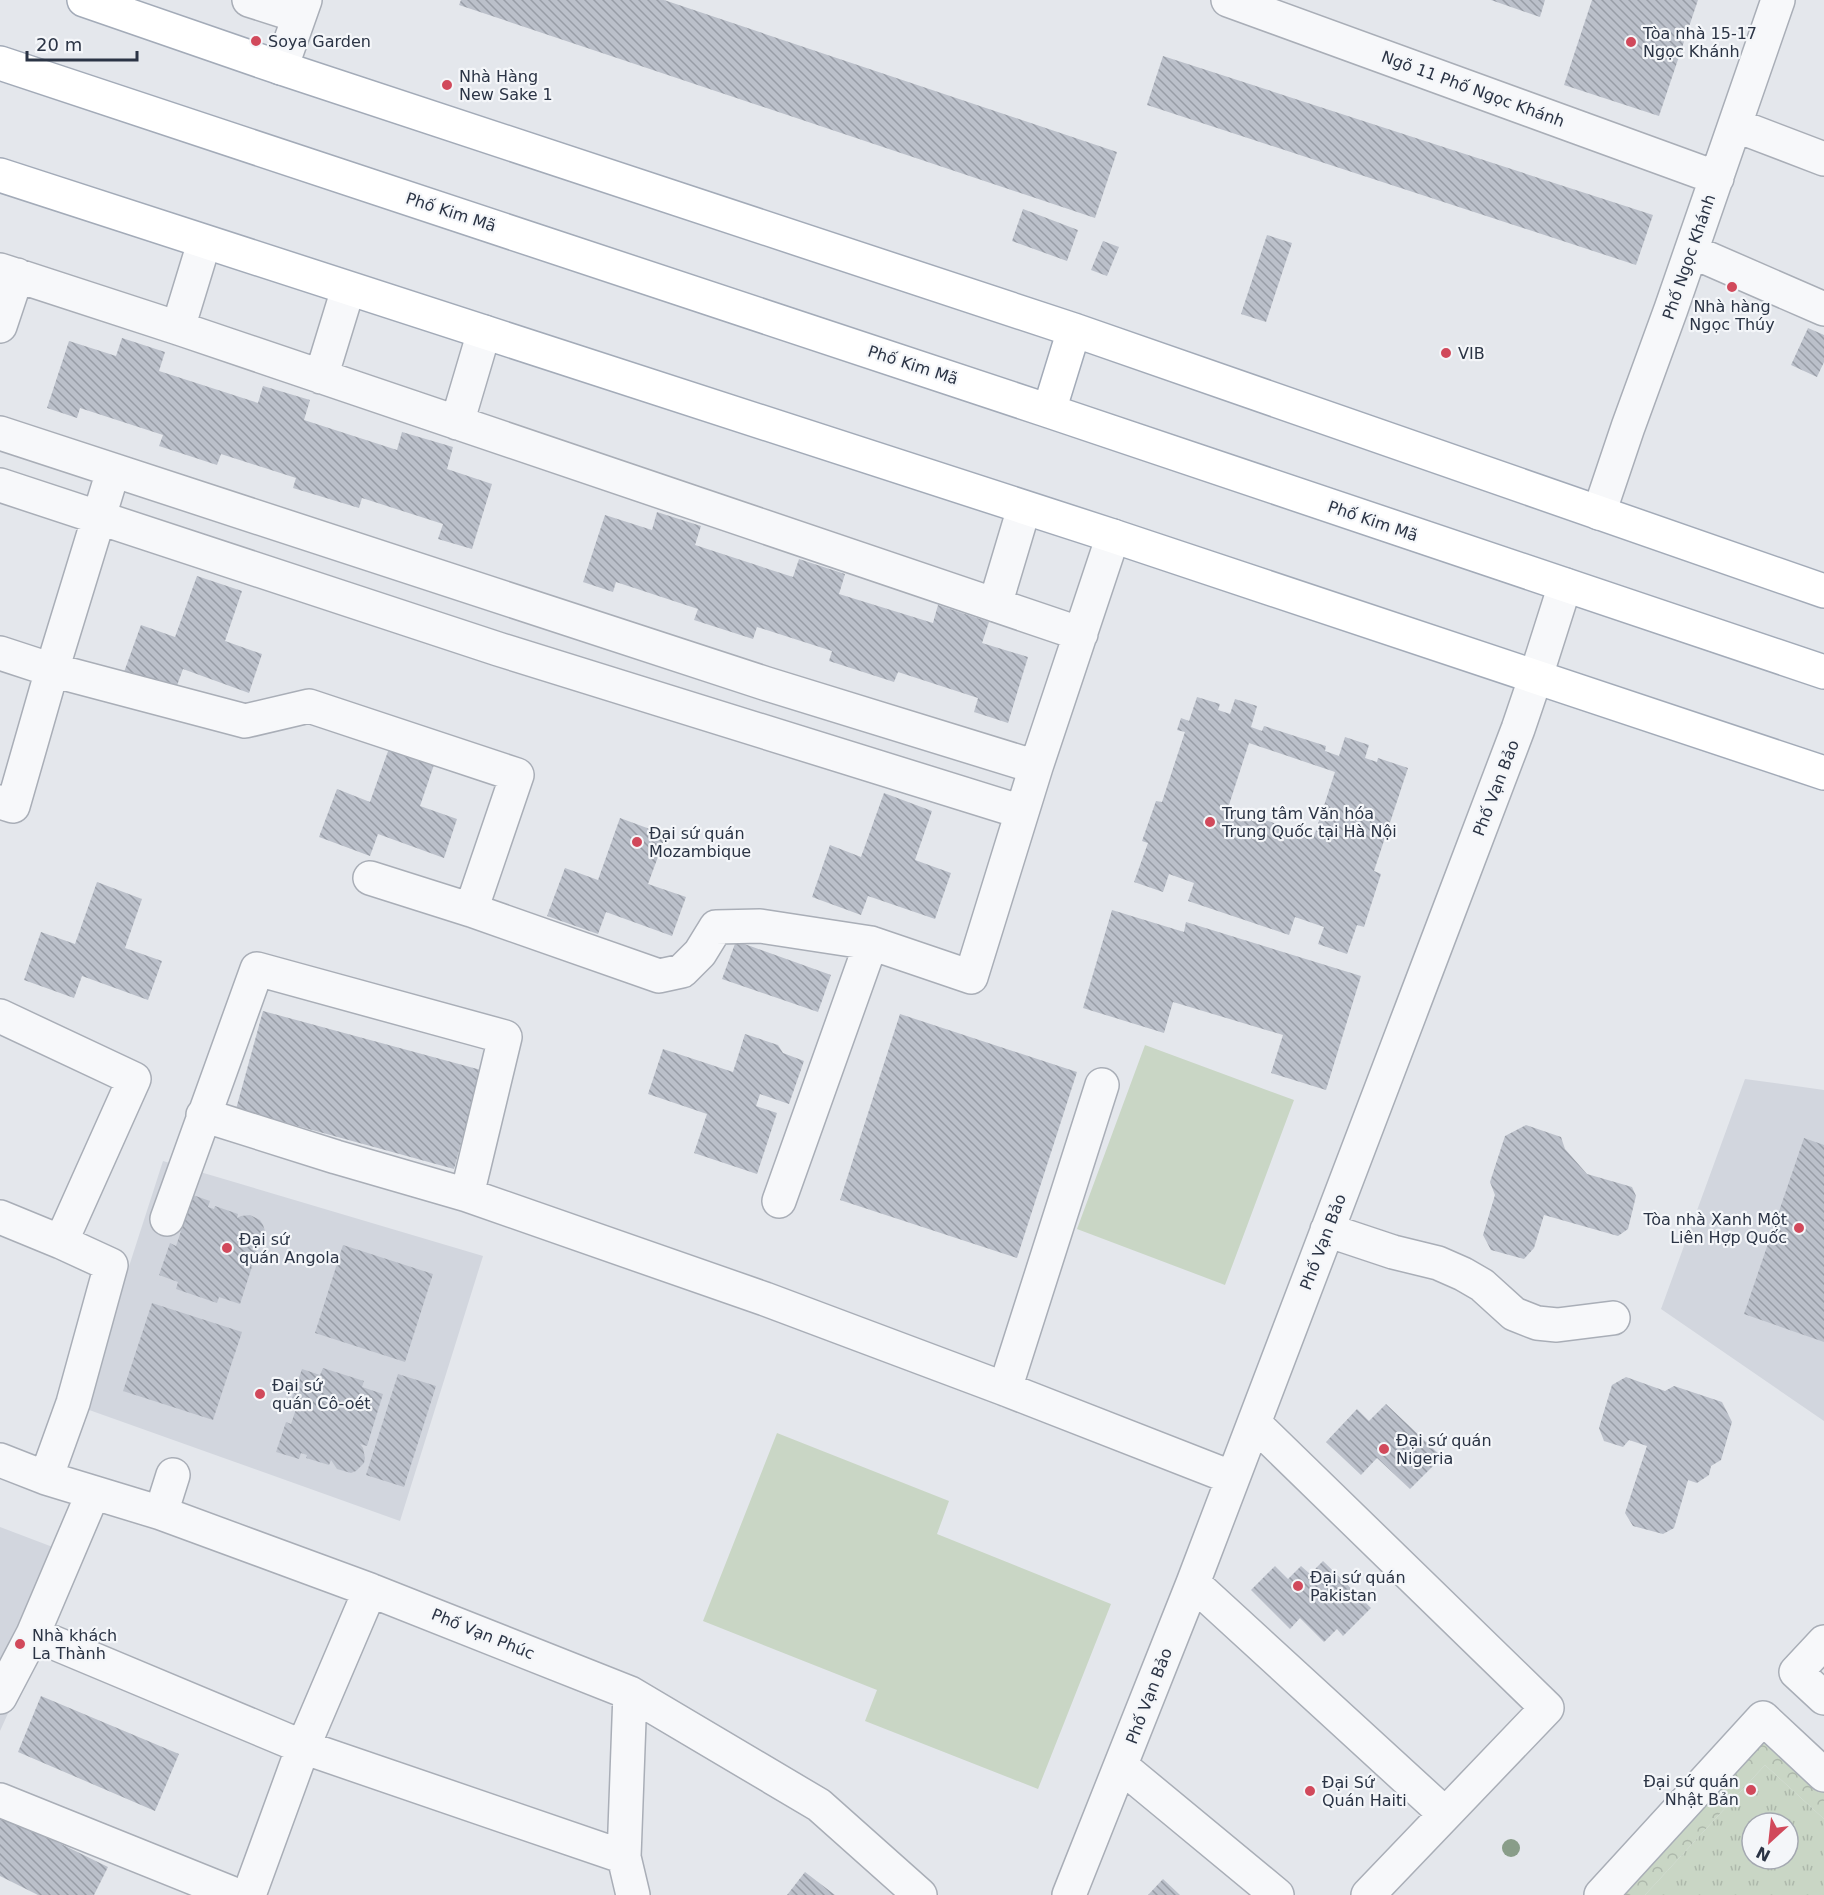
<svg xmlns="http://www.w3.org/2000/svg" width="1824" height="1895" viewBox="0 0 1824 1895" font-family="'DejaVu Sans',sans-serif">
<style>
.built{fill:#d2d6de}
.grass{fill:#c9d6c5}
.forest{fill:url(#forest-crowns)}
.park{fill:url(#park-tufts);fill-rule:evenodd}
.building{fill:url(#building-back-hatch);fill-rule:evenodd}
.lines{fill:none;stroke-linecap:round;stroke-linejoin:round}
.minor-casing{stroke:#a9aeb7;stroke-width:36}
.major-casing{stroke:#a3abb8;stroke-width:36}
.minor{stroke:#f7f8fa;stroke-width:33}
.major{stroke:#fff;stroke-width:33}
.tree{fill:#899d89}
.poi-dot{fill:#d1495b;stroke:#f4f6f9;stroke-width:2}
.labels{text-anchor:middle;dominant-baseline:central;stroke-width:4.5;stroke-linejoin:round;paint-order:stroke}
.poi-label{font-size:16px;fill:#2b3445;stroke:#f4f6f9;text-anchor:start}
.street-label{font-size:16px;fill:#2b3445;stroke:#f4f6f9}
</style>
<defs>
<pattern id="forest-crowns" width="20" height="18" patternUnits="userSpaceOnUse" patternTransform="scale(1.5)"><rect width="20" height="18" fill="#c9d6c5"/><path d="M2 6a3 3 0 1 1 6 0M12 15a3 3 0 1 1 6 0" fill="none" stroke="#adb8ab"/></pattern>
<pattern id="park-tufts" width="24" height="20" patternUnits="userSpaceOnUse" patternTransform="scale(1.5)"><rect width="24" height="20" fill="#c9d6c5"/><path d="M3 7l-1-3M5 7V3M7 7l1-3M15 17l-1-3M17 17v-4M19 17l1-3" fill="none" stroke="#adb8ab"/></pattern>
<pattern id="building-back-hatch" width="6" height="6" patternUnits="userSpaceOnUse" patternTransform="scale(1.5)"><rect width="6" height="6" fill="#bbc0ca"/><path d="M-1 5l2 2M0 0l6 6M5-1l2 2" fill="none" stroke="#989da6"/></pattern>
</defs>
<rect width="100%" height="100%" fill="#e4e7ec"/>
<!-- built -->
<path class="built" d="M1745,1079L1824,1090V1421L1661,1309Z
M163,1161L483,1256L400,1521L78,1406L123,1285Z
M0,1527L79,1557L0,1731Z"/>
<!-- grass -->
<path class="grass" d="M1145,1045L1294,1100L1225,1285L1077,1229Z
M777,1433L949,1501L937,1534L1111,1604L1038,1789L865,1721L877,1690L703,1621Z"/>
<!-- forest -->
<path class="forest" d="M1763,1736L1824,1791V1819L1765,1765L1645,1895H1619Z"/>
<!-- park -->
<path class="park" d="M1765,1765L1824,1819V1895H1645ZM1752,1823H1788V1859H1752Z"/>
<!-- building -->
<path class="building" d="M461,0H664L1117,152L1095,218L459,5Z
M1491,0H1545L1540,17Z
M1592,0H1698L1659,116L1564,85Z
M1163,56L1653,215L1636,265L1147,105Z
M1023,209L1078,230L1067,261L1012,241Z
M1267,235L1292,243L1266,322L1241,314Z
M1103,241L1119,247L1107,276L1091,270Z
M1808,328L1824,335V362L1817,377L1791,365Z
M122,338L165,352L159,371L258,403L263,386L310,400L304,420L397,450L402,432L453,447L447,469L492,484L472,549L438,539L443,524L362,498L359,508L293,488L296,478L221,454L217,465L159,446L163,435L80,408L77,418L47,408L69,341L116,356Z
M657,512L701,526L695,545L793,577L799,559L845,574L839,594L933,623L938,605L989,622L982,643L1028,657L1008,723L974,712L978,698L898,672L894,682L829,661L832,651L757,627L753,639L694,620L698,609L616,582L613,592L583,582L605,515L652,530Z
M197,576L242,591L225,641L262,654L249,693L183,669L175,691L124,672L141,625L175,637Z
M1197,697L1220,704L1218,710L1230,714L1235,699L1257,706L1251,727L1262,731L1264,726L1326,746L1325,751L1339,756L1345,737L1369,745L1365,758L1377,762L1378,758L1408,768L1374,871L1381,874L1364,927L1357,925L1347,954L1318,944L1324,927L1295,917L1289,935L1188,901L1194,883L1169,874L1163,892L1134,882L1148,843L1142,841L1156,801L1162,802L1185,732L1177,730L1181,718L1189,721ZM1249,743L1335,772L1314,836L1228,808Z
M392,740L437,756L420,806L457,819L444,858L378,834L370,856L319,837L337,789L370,802Z
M884,793L932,811L915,860L951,873L935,919L868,896L861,915L812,897L830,845L861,857Z
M620,818L666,835L648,884L686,897L672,936L606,912L598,934L547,916L565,868L598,880Z
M97,882L142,899L125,948L162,961L148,1000L82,976L74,998L24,980L41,932L75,944Z
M1112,910L1184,932L1186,922L1361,976L1326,1090L1271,1073L1283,1035L1173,1002L1164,1033L1083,1008Z
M736,941L831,975L818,1012L722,979Z
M263,1011L481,1070L454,1169L236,1109Z
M900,1014L1077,1072L1017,1258L840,1200Z
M745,1034L778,1045L783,1053L804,1061L789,1104L760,1094L756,1106L777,1113L757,1174L694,1153L707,1114L648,1094L663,1049L733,1072Z
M1526,1125L1561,1137L1565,1149L1587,1174L1632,1187L1636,1196L1628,1229L1618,1236L1544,1215L1534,1248L1524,1259L1491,1250L1483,1235L1495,1195L1490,1182L1505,1136Z
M1804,1138L1824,1145V1342L1744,1314Z
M187,1193L210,1201L208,1207L214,1209L215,1206L238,1214L237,1218L241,1216L250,1215L260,1220L263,1225L265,1231L263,1241L251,1249L257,1251L240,1304L219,1297L217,1303L176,1289L178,1282L159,1275L170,1243L176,1246L183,1225L178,1223Z
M343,1245L433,1274L405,1362L315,1333Z
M152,1303L242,1332L213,1420L123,1391Z
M323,1368L364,1381L362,1387L383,1394L367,1446L360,1444L363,1448L365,1458L364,1463L356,1471L351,1473L337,1469L331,1460L329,1465L306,1458L307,1455L301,1453L299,1459L276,1452L286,1422L291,1424L298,1403L291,1401L302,1369L320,1375Z
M398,1374L436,1386L404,1487L366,1475Z
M1626,1377L1665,1391L1674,1386L1722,1402L1732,1422L1721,1460L1711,1466L1709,1475L1697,1483L1688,1480L1674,1528L1663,1534L1633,1526L1625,1513L1647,1446L1629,1440L1623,1447L1604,1441L1599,1428L1612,1385Z
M1386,1404L1442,1457L1410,1489L1377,1458L1361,1475L1326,1442L1357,1409L1369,1421Z
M1323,1561L1371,1608L1343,1636L1337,1629L1324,1642L1300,1618L1290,1629L1251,1590L1275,1566L1288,1579L1301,1566L1310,1574Z
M41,1696L179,1754L155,1811L18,1752Z
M0,1814L108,1867L94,1895H38L0,1876Z
M805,1872L835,1895H787Z
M1163,1879L1180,1895H1148Z"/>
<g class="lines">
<defs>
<path id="minor" d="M249,0L299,16
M1228,0L1717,178
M281,68L305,0
M1735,125L1824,159
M1691,251L1824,309
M0,270L178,328L1081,634
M0,326L17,275
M178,328L204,243
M321,377L348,289
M457,423L484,332
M0,433L767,684L1036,767
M0,485L498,649L1022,812
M1599,513L1628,427L1671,309L1778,0
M995,605L1024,508
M0,653L52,670L245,721L309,706L517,775L471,910L659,976L682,971L700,953L716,927L760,926L871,943L971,977L1036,767L1113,536
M0,802L13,806L52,670L113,471
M370,878L471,910
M0,1016L134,1079L61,1242
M203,1115L336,1157L467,1195L765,1299L1005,1389L1233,1478
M779,1201L871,943
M0,1217L61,1242L111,1265L73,1403L46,1478
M167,1219L257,969L505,1037L467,1195
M1327,1230L1393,1252L1438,1263L1463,1274L1482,1285L1514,1314L1537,1323L1557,1325L1613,1318
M1005,1389L1102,1085
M1254,1423L1547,1708L1368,1895
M0,1460L46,1478L161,1513L370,1590L630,1693L819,1805L920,1895
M161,1513L173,1475
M1193,1583L1445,1814
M33,1634L303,1747L624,1857
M1824,1642L1796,1672L1824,1698
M630,1693L624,1857L633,1895
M0,1697L33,1634L93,1493
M1121,1766L1277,1895
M0,1800L236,1895
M249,1895L303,1747L370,1590
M1069,1895L1193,1583L1412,1008L1518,729L1536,676L1565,585
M1601,1895L1763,1718L1824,1775"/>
<path id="major" d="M84,0L281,68L1074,330L1824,591
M0,63L1049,411L1824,672
M0,175L1113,536L1824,773
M1049,411L1074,330"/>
</defs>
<!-- minor casing -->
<use href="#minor" class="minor-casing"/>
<!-- major casing -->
<use href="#major" class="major-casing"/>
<!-- minor -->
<use href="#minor" class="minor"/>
<!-- major -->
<use href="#major" class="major"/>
</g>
<!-- trees -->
<circle class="tree" cx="1511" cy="1848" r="9"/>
<!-- markers -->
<g class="poi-dot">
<circle cx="256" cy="41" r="6"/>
<circle cx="1631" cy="42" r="6"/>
<circle cx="447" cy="85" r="6"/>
<circle cx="1732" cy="287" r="6"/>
<circle cx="1446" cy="353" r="6"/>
<circle cx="1210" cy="822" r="6"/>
<circle cx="637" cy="842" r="6"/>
<circle cx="1799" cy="1228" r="6"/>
<circle cx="227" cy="1248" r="6"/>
<circle cx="260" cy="1394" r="6"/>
<circle cx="1384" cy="1449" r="6"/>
<circle cx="1298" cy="1586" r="6"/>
<circle cx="20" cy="1644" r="6"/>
<circle cx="1751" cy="1790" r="6"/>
<circle cx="1310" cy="1791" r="6"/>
</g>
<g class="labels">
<!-- poi labels -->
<g class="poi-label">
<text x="1643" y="33">Tòa nhà 15-17<tspan x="1643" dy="18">Ngọc Khánh</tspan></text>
<text x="268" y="41">Soya Garden</text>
<text x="459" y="76">Nhà Hàng<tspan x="459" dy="18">New Sake 1</tspan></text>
<text x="1732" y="306" text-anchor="middle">Nhà hàng<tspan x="1732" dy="18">Ngọc Thúy</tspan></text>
<text x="1458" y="353">VIB</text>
<text x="1222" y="813">Trung tâm Văn hóa<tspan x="1222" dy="18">Trung Quốc tại Hà Nội</tspan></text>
<text x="649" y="833">Đại sứ quán<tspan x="649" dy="18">Mozambique</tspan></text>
<text x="1787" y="1219" text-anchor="end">Tòa nhà Xanh Một<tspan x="1787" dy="18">Liên Hợp Quốc</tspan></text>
<text x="239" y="1239">Đại sứ<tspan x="239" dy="18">quán Angola</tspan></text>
<text x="272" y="1385">Đại sứ<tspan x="272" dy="18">quán Cô-oét</tspan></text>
<text x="1396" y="1440">Đại sứ quán<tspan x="1396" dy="18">Nigeria</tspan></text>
<text x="1310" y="1577">Đại sứ quán<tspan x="1310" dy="18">Pakistan</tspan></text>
<text x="32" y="1635">Nhà khách<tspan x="32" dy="18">La Thành</tspan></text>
<text x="1739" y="1781" text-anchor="end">Đại sứ quán<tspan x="1739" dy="18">Nhật Bản</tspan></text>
<text x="1322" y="1782">Đại Sứ<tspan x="1322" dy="18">Quán Haiti</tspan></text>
</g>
<!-- street labels -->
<g class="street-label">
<text transform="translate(1473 89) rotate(20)">Ngõ 11 Phố Ngọc Khánh</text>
<text transform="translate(451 212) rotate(18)">Phố Kim Mã</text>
<text transform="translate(1689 257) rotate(-71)">Phố Ngọc Khánh</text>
<text transform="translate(913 365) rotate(18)">Phố Kim Mã</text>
<text transform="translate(1373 521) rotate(19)">Phố Kim Mã</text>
<text transform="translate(1496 788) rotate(-69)">Phố Vạn Bảo</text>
<text transform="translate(1323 1242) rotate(-69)">Phố Vạn Bảo</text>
<text transform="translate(483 1634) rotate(22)">Phố Vạn Phúc</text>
<text transform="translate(1149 1696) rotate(-69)">Phố Vạn Bảo</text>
</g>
</g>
<!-- north arrow -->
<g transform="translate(1770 1841) rotate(207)"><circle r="28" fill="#f4f6f9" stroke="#a4a8b1" stroke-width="1.5"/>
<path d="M0-4.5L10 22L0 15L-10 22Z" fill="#d1495b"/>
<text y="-9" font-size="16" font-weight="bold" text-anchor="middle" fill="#2b3445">N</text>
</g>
<!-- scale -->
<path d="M27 51v9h110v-9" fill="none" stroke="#2b3445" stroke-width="3"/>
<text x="36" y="51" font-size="18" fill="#2b3445" stroke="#f4f6f9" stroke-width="4.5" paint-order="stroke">20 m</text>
</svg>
